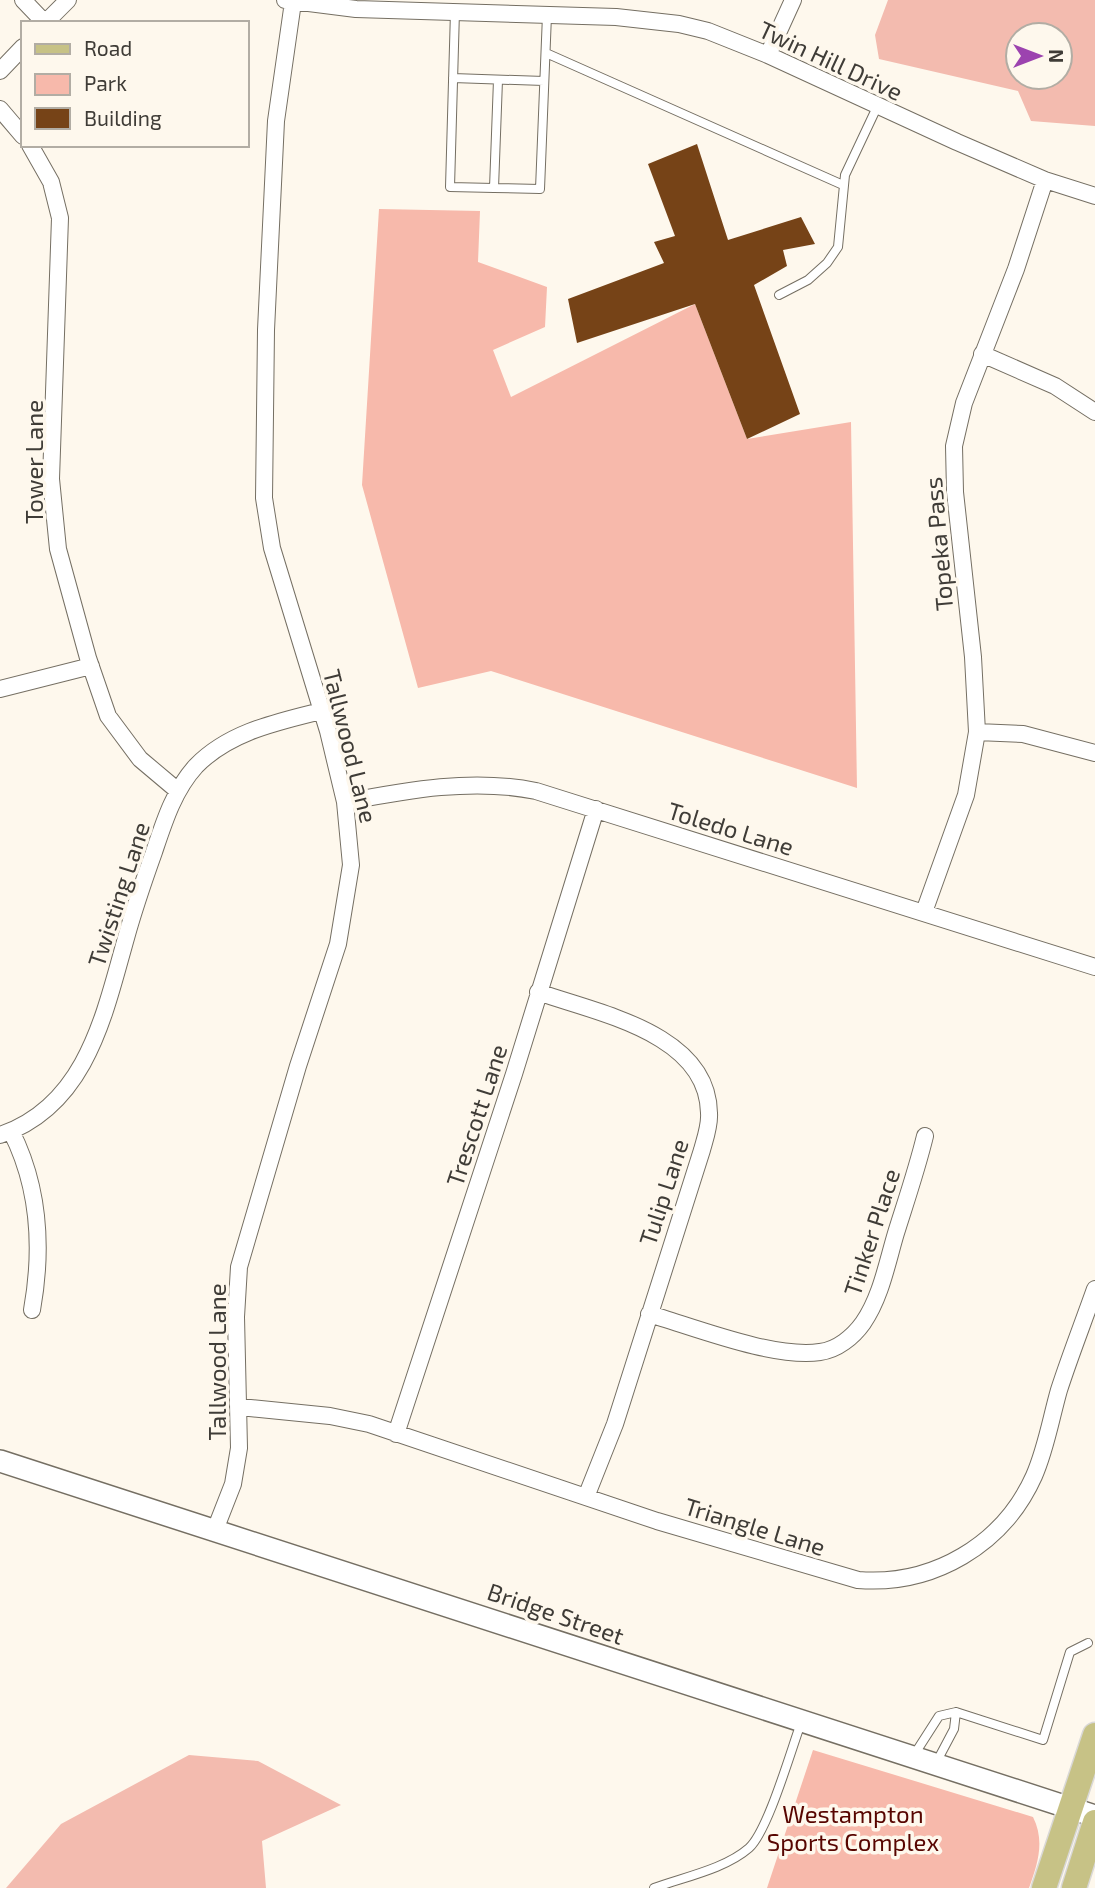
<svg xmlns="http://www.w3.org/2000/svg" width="1095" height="1888" viewBox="0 0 1095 1888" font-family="'Exo 2',sans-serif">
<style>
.green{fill:#f7b9ab}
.forest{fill:#f3bbaf;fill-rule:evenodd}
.building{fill:#764317}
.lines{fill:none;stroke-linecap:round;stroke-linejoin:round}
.service-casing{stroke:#756f63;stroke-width:10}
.minor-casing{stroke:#756f63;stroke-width:18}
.secondary-casing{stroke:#756f63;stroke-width:24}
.primary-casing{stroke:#d9d8d7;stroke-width:27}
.service{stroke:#fff;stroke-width:8}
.minor{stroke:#fff;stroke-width:16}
.secondary{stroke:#fff;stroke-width:21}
.primary{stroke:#c7c286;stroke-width:24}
.labels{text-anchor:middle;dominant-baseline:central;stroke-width:7;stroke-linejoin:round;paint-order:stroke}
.street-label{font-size:24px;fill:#3f3c37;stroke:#fef8ed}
.park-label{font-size:24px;fill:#570500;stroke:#fef8ed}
</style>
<rect width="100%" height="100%" fill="#fef8ed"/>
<!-- green -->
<path class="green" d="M379,209L480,211L478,262L547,287L545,327L493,350L511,397L695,304L747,439L851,422L857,788L491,671L418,688L362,485Z
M813,1750L1033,1817C1045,1841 1038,1863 1029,1888H767Z"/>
<!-- forest -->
<path class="forest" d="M888,0H1095V126L1031,121L1018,91L879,59L875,35ZM1018,35H1060V77H1018Z
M189,1755L258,1761L341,1805L262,1841L266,1888H6L61,1824Z"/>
<!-- building -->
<path class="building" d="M697,144L728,240L801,217L815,244L783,250L787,266L754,285L800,414L747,439L695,304L577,343L568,299L664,263L654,242L675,236L648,164Z"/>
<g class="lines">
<defs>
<path id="service" d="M455,11L450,187L494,188
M546,53L843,185
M453,78L544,81
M498,80L494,188L540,189L547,15
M779,295L808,280L827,263L838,247L845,175L878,105
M956,1712L1043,1740L1070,1652L1088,1643
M914,1755L939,1716L956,1712L954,1729L936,1763
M654,1888C684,1877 725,1869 749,1848C768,1831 791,1750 801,1723"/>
<path id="minor" d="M23,0L45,23L68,0
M285,0L356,9L616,17L679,24L708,31L768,55L957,142L1045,180L1095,196
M768,55L793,0
M0,71L23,47
M0,109L23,136
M30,145L51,182L60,218L51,479L58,549L88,658L108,716L140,759L178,791
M982,354L1055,386L1095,412
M0,689L91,666
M977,732L1023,734L1095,753
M345,802C408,790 473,778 536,791L1095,967
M924,912L966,795L977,732L973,657L955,492L954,446L964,403L1016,269L1045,180
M538,992C597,1013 708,1033 709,1113C710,1125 705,1139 702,1150L615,1424L586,1497
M11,1131C40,1188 43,1248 32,1310
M0,1135C86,1106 104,1016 126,938C134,909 144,880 154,852C164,822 174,790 196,766C229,732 277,722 321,711
M649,1314C694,1327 774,1359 820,1352C837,1350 853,1337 863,1323C881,1297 887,1263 896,1233C906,1201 917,1169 925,1136
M240,1407L330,1416L369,1424L657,1521L858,1580C933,1586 1003,1545 1034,1476C1046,1449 1051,1418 1059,1390C1070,1356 1083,1323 1095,1289
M396,1434L514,1074L596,809
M215,1530L233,1484L239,1448L236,1317L239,1267L298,1066L338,944L351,865L345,802L328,731L272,548L264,498L266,330L276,121L293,2"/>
<path id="secondary" d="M0,1461L1095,1816"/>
<path id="primary" d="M1044,1888L1095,1735
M1074,1888L1095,1822"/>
</defs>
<!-- service casing -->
<use href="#service" class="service-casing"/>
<!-- minor casing -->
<use href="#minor" class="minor-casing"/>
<!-- secondary casing -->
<use href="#secondary" class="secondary-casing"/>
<!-- primary casing -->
<use href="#primary" class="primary-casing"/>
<!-- service -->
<use href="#service" class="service"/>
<!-- minor -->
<use href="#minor" class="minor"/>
<!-- secondary -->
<use href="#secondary" class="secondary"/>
<!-- primary -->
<use href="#primary" class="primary"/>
</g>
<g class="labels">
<!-- street labels -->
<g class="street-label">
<text transform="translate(831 60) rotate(25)">Twin Hill Drive</text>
<text transform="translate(33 462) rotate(-90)">Tower Lane</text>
<text transform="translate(938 544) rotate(-95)">Topeka Pass</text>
<text transform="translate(351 746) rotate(76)">Tallwood Lane</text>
<text transform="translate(731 828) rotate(17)">Toledo Lane</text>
<text transform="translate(118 894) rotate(-72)">Twisting Lane</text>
<text transform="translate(476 1115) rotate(-72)">Trescott Lane</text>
<text transform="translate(663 1192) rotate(-72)">Tulip Lane</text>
<text transform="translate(871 1232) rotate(-72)">Tinker Place</text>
<text transform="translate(216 1362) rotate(-90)">Tallwood Lane</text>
<text transform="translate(755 1526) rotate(17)">Triangle Lane</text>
<text transform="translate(556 1613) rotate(19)">Bridge Street</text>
</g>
<!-- park labels -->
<g class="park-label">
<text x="853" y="1813">Westampton<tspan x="853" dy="28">Sports Complex</tspan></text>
</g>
</g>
<!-- legend -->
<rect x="21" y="21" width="228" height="126" fill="#fef8ed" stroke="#b2ada4" stroke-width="2"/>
<rect x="35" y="44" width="35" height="10" fill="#c7c286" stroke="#b2ada4" stroke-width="2"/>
<text x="84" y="56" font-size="21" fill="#3f3c37">Road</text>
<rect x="35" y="74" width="35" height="21" fill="#f7b9ab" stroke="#b2ada4" stroke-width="2"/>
<text x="84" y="91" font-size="21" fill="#3f3c37">Park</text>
<rect x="35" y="108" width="35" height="21" fill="#764317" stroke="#b2ada4" stroke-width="2"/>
<text x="84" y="126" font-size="21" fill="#3f3c37">Building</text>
<!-- north arrow -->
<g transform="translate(1039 56) rotate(90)"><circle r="33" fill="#fef8ed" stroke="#b2ada4" stroke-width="2"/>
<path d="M0-5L12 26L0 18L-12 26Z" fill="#9c43af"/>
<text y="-10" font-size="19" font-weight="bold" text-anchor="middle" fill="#3f3c37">N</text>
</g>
</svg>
